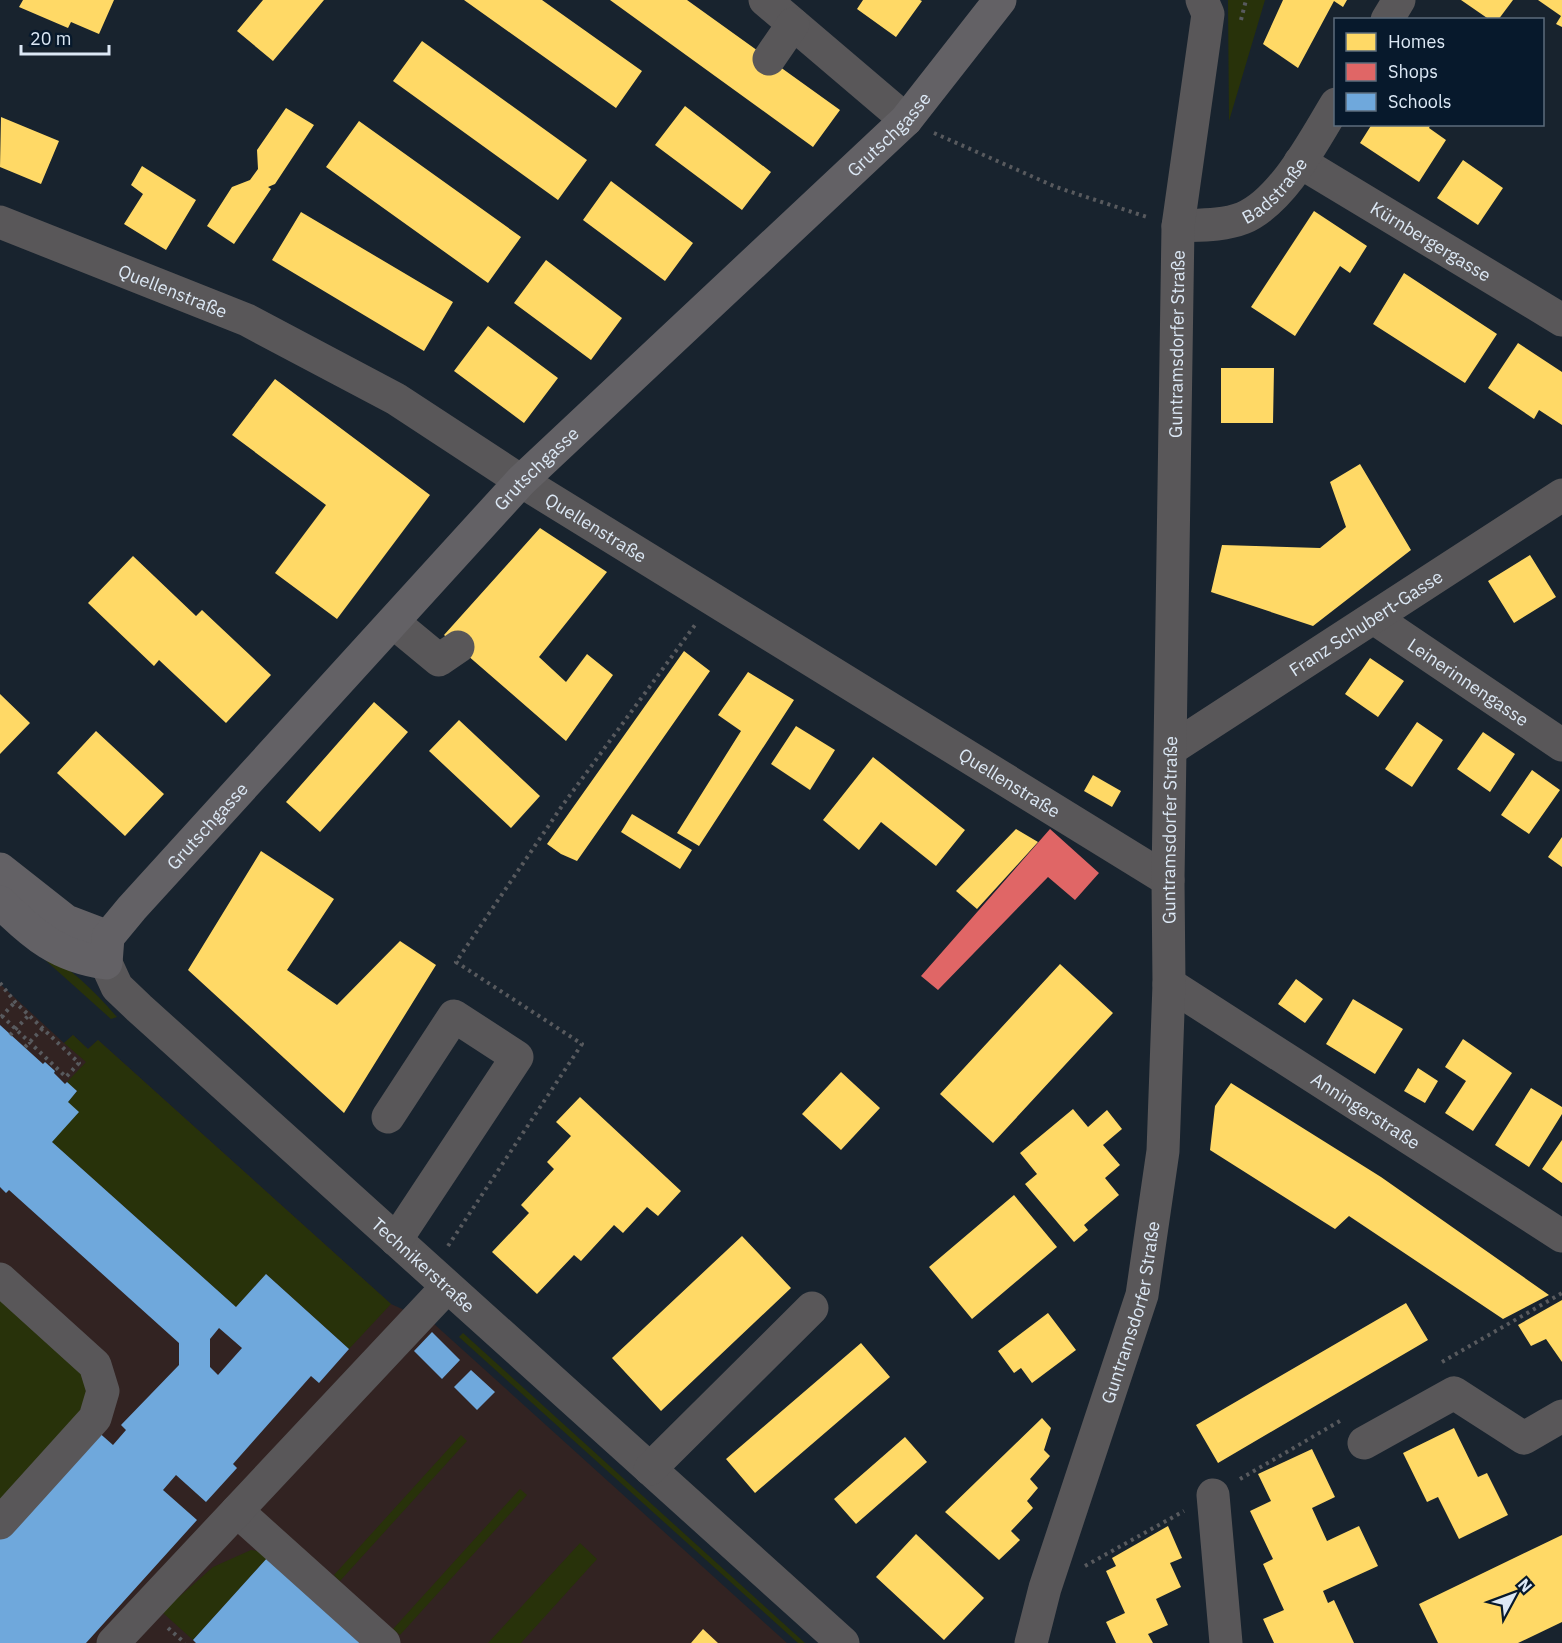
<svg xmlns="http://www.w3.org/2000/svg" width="1562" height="1643" viewBox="0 0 1562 1643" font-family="'IBM Plex Sans',sans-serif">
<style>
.education{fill:#322322}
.green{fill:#28320a}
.homes{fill:#ffd966}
.shops{fill:#e06666}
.schools{fill:#6fa8dc;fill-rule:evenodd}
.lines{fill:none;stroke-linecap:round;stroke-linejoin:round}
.path{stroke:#585a5e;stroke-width:4;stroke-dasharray:3 4.5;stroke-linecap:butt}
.minor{stroke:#595759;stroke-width:33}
.major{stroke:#636165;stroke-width:33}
.labels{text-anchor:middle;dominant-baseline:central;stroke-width:6;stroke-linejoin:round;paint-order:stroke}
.street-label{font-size:18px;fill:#dce8f5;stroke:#07192c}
</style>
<rect width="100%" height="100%" fill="#18232e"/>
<!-- education -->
<path class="education" d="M0,984L64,1043L73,1035L88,1049L98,1040L391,1304L433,1323L787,1643H0Z"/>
<!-- green -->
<path class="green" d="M1228,0H1265L1229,121Z
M24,941C60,958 91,987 117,1017L111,1019Z
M73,1035L88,1049L98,1040L391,1304L349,1349L266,1274L236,1307L52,1142L68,1102L77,1091L67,1082L86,1062L64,1043Z
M0,1295L85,1374L87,1413L0,1509Z
M463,1333L805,1643H798L459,1337Z
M461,1435L467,1441L340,1581L334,1575Z
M520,1489L527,1495L400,1635L393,1629Z
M580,1543L597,1559L521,1643H488Z
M251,1550L258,1551L268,1557L193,1640L162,1612L213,1567Z"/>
<!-- homes -->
<path class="homes" d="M23,0H114L99,34L71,22L68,28L19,7Z
M263,0H324L273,61L237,31Z
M464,0H542L642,71L616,108Z
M610,0H687L840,110L813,147Z
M863,0H920L922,1L896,37L857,9Z
M1283,0H1347L1343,7L1334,1L1298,68L1263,44Z
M1461,0H1513L1498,20H1490Z
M1538,0H1562V27L1556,24L1561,16Z
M422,41L587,160L558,200L393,81Z
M685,106L771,172L742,210L655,145Z
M286,108L314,125L275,184L268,187L271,189L234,244L207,226L232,187L250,180L258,169L257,150Z
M1,117L59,141L41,184L0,167Z
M359,121L521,237L488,283L326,167Z
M1372,124H1431L1429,128L1446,140L1419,182L1360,143Z
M1463,160L1503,188L1478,225L1437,198Z
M142,166L196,200L166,250L124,224L143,194L131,185Z
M611,181L693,243L665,281L583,220Z
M1314,211L1367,246L1350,273L1340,266L1295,336L1251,307Z
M301,212L453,302L424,351L272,260Z
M546,260L622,318L591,360L514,303Z
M1404,273L1497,334L1465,383L1373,324Z
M488,326L558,378L524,423L454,371Z
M1518,343L1562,372V425L1539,410L1534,419L1488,388Z
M1221,368H1274L1273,423H1221Z
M275,379L430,495L337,619L275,573L326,505L232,435Z
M1360,464L1411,550L1313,626L1211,592L1222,545L1320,548L1346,527L1330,482Z
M540,528L607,572L539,657L566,682L587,654L613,675L566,741L444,635Z
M1530,555L1556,597L1514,623L1488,581Z
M133,556L196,616L202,610L271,675L226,723L159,660L154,666L88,603Z
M684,651L710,671L577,861L561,854L547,844Z
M1370,658L1404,681L1378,717L1345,694Z
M748,672L794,700L699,846L677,833L741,731L718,715Z
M0,694L30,723L0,754Z
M374,702L408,732L320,832L286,802Z
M459,720L540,796L511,828L429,751Z
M1417,722L1443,740L1412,787L1385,769Z
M796,726L835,750L810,790L771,764Z
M96,731L164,794L125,836L57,773Z
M1483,732L1515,754L1490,792L1457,769Z
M873,757L965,830L936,866L881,822L859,850L823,820Z
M1532,770L1560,790L1529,834L1501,815Z
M1093,775L1121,791L1112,807L1084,791Z
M632,814L692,850L680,869L621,832Z
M1016,829L1038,842L977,909L956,891Z
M1562,837V867L1548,857Z
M261,851L334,899L287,970L337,1005L400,941L436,965L344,1113L188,970Z
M1060,964L1113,1013L993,1143L940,1094Z
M1296,979L1323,999L1305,1023L1278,1004Z
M1353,999L1403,1029L1375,1074L1326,1044Z
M1463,1039L1512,1073L1473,1131L1445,1113L1466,1081L1445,1067Z
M1418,1068L1438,1081L1425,1103L1404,1091Z
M841,1072L880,1108L841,1150L802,1114Z
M1231,1083L1381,1177L1549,1295L1503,1319L1349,1216L1335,1229L1210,1150L1215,1106Z
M1531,1088L1562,1107V1114L1529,1167L1495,1145Z
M580,1097L681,1191L658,1216L647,1207L623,1233L614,1225L581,1261L574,1255L537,1294L492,1252L529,1213L521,1205L554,1169L547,1162L571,1136L556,1122Z
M1073,1109L1088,1127L1107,1110L1122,1129L1103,1145L1120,1165L1105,1178L1119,1195L1084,1225L1088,1230L1074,1242L1025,1184L1037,1174L1020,1153Z
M1562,1140V1183L1542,1169Z
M1014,1195L1057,1247L972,1319L929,1267Z
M742,1236L791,1288L661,1411L612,1358Z
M1562,1300V1362L1546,1339L1531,1346L1518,1325Z
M1406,1303L1428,1340L1218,1463L1196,1425Z
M1048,1313L1076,1350L1032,1383L1021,1368L1014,1373L998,1351Z
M861,1343L890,1377L755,1493L726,1459Z
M1042,1418L1051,1428L1044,1450L1050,1456L1030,1479L1038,1488L1027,1501L1033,1508L1011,1531L1020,1540L999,1560L945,1512Z
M1454,1428L1478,1477L1487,1473L1508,1515L1459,1539L1438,1497L1427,1502L1403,1453Z
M905,1437L927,1462L856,1524L834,1499Z
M1312,1449L1335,1497L1312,1508L1327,1541L1359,1526L1378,1566L1323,1591L1328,1603L1334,1600L1354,1643H1274L1263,1619L1284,1610L1263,1564L1273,1559L1250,1511L1271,1501L1258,1474Z
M1168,1526L1182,1558L1170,1563L1181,1587L1156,1599L1168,1625L1148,1634L1153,1643H1116L1106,1622L1125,1613L1106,1571L1116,1566L1112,1558Z
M916,1534L984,1598L944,1640L876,1577Z
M1562,1535V1622L1518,1643H1438L1419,1604Z
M703,1629L718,1643H691Z"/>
<!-- shops -->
<path class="shops" d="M1050,829L1099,873L1075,900L1048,877L938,990L921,976Z"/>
<!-- schools -->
<path class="schools" d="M0,1025L43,1064L45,1062L55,1071L54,1073L65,1084L67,1082L77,1091L68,1102L79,1112L52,1142L236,1307L266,1274L349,1349L319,1383L311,1376L233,1464L237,1468L206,1502L176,1475L163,1490L197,1520L86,1643H0V1537L96,1430L113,1445L126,1430L121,1425L179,1365V1343L9,1190L6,1193L0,1187ZM219,1328L242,1348L218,1375L210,1367V1339Z
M432,1332L460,1360L442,1379L414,1351Z
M471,1370L495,1392L477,1410L454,1387Z
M268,1557L364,1643H196L193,1640Z"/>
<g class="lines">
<!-- path -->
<path class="path" d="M1241,20L1246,0
M934,133L1056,187L1147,217
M0,983L15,1002L79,1063L66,1077L2,1016
M1,1017L15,1002
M10,1035L29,1015
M25,1047L43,1028
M448,1246L582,1044L456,962L562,806L695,625
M1442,1362L1562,1293
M1240,1479L1340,1421
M1085,1566L1184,1511
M168,1628L185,1643"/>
<!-- minor -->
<g class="minor">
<path d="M765,0L906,120"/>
<path d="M1387,20L1399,0"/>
<path d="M769,59L793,24"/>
<path id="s1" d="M1300,162L1562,320"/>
<path id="s2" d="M0,222L247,320L396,399L521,481L1168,880"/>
<path id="s3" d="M1178,226C1198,225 1223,226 1243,218C1283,201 1314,140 1336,104"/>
<path id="s4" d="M1374,618L1562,745"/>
<path d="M393,622L439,660L458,647"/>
<path id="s5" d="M1171,749L1562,495"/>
<path id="s6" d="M106,963L117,987L139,1008L843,1643"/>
<path id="s7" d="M1169,984L1562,1236"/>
<path d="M388,1117L454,1016L517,1057L396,1240"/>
<path d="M0,1279L95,1365L103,1391L95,1418L0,1523"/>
<path d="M1364,1443L1454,1393L1524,1438L1562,1416"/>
<path d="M650,1469L812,1308"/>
<path d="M1213,1495L1226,1643"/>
<path d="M237,1511L384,1643"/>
<path d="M113,1643L447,1287"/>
<path id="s8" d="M1031,1643L1045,1588L1142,1295L1163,1151L1169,984L1168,880L1178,226L1208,14L1202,0"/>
</g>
<!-- major -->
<g class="major">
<path d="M0,869L66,921L108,937"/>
<path id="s9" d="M0,902C33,935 59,957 106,963L108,937L132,908L521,481L906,120L1000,0"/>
</g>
</g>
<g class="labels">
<!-- street labels -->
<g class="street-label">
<text stroke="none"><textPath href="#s9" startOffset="1272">Grutschgasse</textPath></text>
<text stroke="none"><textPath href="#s3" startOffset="108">Badstraße</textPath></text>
<text stroke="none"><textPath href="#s1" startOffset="153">Kürnbergergasse</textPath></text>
<text stroke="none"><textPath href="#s2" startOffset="186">Quellenstraße</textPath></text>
<text stroke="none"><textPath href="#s8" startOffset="1318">Guntramsdorfer Straße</textPath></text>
<text stroke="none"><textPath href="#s9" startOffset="786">Grutschgasse</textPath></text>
<text stroke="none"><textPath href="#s2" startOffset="672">Quellenstraße</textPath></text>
<text stroke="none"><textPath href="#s5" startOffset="232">Franz Schubert-Gasse</textPath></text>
<text stroke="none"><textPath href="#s4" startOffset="114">Leinerinnengasse</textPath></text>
<text stroke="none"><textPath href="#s2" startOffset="1158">Quellenstraße</textPath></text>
<text stroke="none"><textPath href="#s9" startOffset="300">Grutschgasse</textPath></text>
<text stroke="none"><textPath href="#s8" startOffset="832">Guntramsdorfer Straße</textPath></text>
<text stroke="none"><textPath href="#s7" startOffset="234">Anningerstraße</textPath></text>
<text stroke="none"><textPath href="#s6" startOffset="440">Technikerstraße</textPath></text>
<text stroke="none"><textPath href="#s8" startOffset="346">Guntramsdorfer Straße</textPath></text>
</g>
</g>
<!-- legend -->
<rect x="1334" y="18" width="210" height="108" fill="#07192c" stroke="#5c6c7c" stroke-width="1.5"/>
<rect x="1346" y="33" width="30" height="18" fill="#ffd966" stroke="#5c6c7c" stroke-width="1.5"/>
<text x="1388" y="48" font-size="18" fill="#dce8f5">Homes</text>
<rect x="1346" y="63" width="30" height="18" fill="#e06666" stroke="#5c6c7c" stroke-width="1.5"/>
<text x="1388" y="78" font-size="18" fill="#dce8f5">Shops</text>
<rect x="1346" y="93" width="30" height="18" fill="#6fa8dc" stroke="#5c6c7c" stroke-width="1.5"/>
<text x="1388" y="108" font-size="18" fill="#dce8f5">Schools</text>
<!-- north arrow -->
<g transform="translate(1514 1595) rotate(49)" stroke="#07192c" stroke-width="4.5" paint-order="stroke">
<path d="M0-4.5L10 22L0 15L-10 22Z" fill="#dce8f5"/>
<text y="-9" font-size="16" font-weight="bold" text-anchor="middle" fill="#dce8f5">N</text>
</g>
<!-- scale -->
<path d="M21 45v9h88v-9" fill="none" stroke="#dce8f5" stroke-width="3"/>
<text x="30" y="45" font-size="18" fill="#dce8f5" stroke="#07192c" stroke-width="4.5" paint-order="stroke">20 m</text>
</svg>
